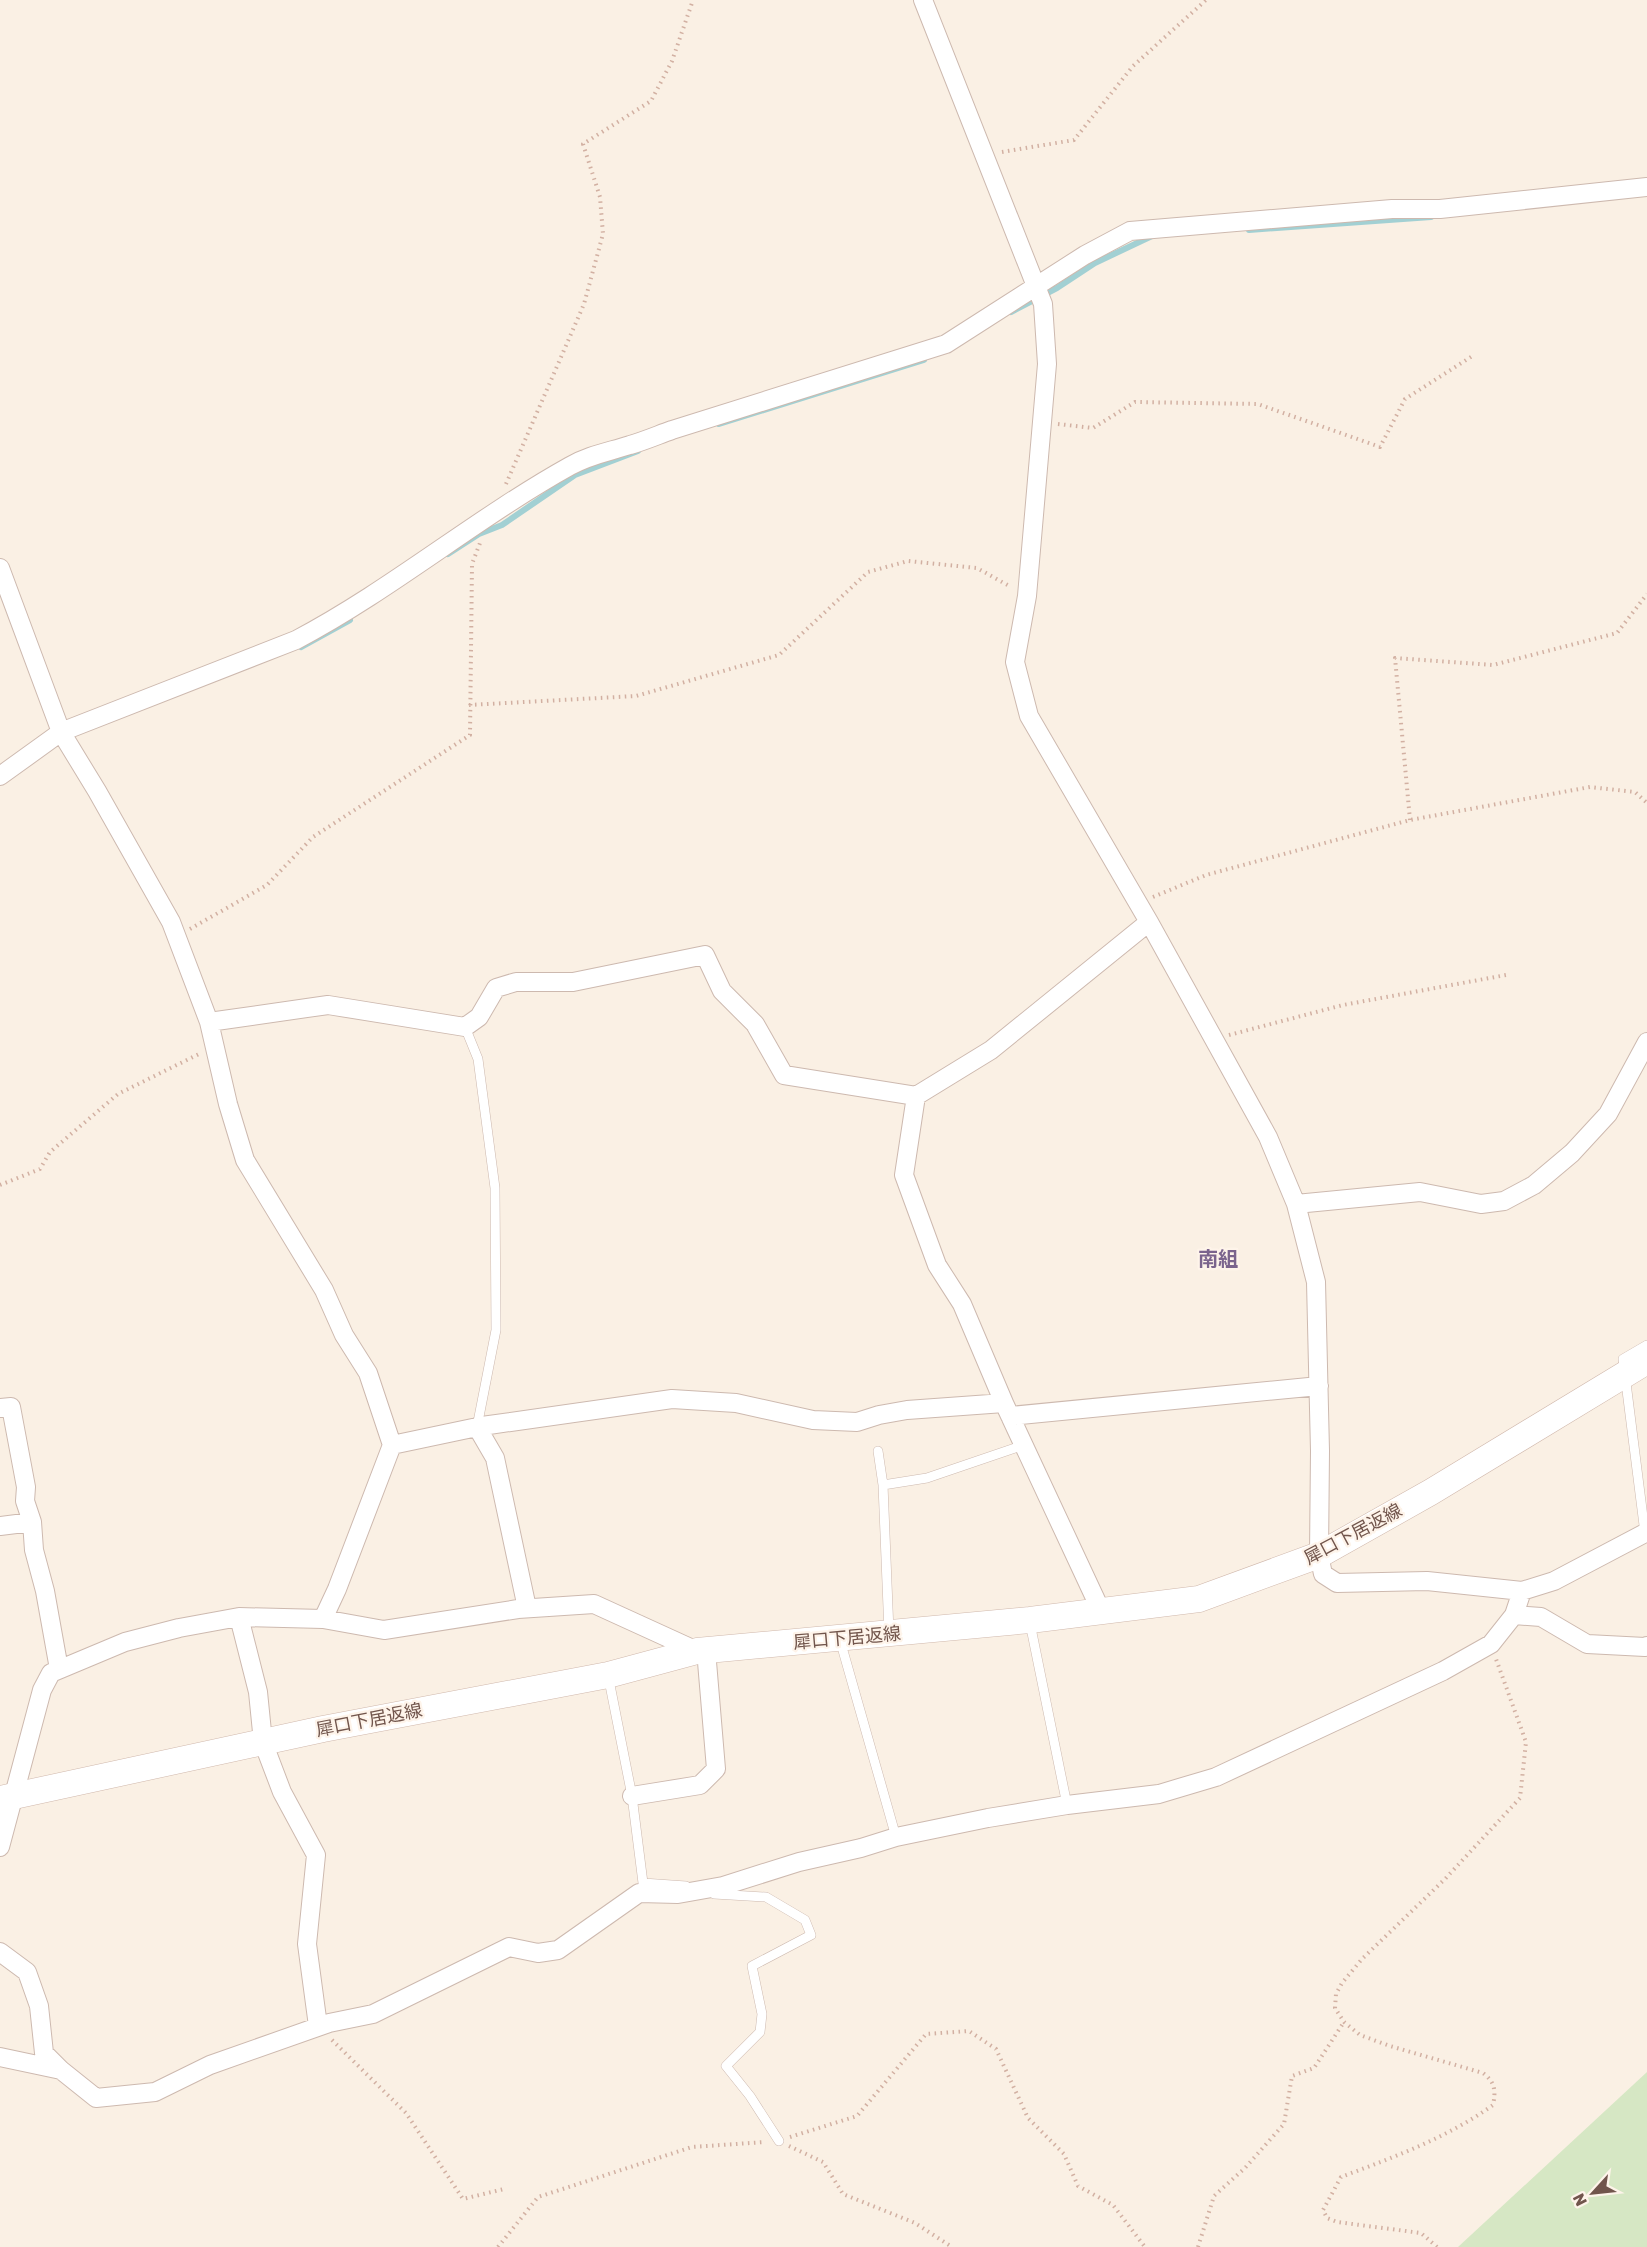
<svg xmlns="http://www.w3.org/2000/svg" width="1647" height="2247" viewBox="0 0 1647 2247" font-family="Rubik,'Noto Sans JP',sans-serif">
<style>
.green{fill:#d6e7c4}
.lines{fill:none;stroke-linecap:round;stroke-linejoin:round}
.stream{stroke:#a2d0d3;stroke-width:6}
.service-casing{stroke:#cdb9af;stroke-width:10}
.minor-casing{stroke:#cdb9af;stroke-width:20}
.secondary-casing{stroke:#d0b8ac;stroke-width:27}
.path{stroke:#d2b0a2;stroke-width:4;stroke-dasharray:1.5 4.5;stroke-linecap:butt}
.service{stroke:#fff;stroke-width:9}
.minor{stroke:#fff;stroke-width:18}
.secondary{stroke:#fff;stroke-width:26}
.labels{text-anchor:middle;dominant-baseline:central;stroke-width:4.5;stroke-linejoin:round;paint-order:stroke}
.street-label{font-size:18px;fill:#71554c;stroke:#fef4ea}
.neighbourhood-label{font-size:20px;font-weight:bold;fill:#7b648d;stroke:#fef4ea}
</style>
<rect width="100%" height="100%" fill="#faf0e4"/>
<!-- green -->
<path class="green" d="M1647,2072V2247H1458Z"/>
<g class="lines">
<!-- stream -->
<path class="stream" d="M1249,230L1431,217
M1011,312L1057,288L1095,263L1152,236
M719,424L924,360
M448,554L479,534L502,525L575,475L638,451
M301,647L350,620"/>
<defs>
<path id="service" d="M465,1027L478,1059L495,1188L496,1330L477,1427
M878,1451L883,1485L889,1632
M883,1485L927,1478L1024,1445
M1645,1533L1623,1359L1647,1345
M1030,1623L1067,1805
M840,1640L896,1837
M608,1675L632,1796L643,1883L686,1886
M714,1894L766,1897L805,1920L811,1935L752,1966L762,2014L760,2032L726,2066L750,2096L779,2141"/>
<path id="minor" d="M923,0L1043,304L1047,364L1027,596L1015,662L1029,716L1149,922L1268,1137L1296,1204L1316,1282L1320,1451L1319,1555L1323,1574L1337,1583L1427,1581L1522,1591L1554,1581L1647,1532
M0,568L61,732L97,791L171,922L209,1022L228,1104L245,1160L324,1290L344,1335L368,1373L392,1445L337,1589L323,1619
M0,776L61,732L296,640C391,590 475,519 570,466C589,455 608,452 630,445C644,441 658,435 672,430L946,344L1085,255L1130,231L1392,209H1440L1647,187
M209,1022L328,1005L465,1027L479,1017L496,988L516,982H573L705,955L722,991L755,1024L784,1075L916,1096L904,1175L937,1265L962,1304L1004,1403
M916,1096L991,1050L1149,922
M1296,1204L1420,1192L1481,1204L1504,1201L1534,1185L1572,1153L1608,1114L1647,1042
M0,1408L11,1407L26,1487L25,1501L32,1522L34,1550L45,1591L59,1669
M1010,1416L1319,1386
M477,1427L495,1458L527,1608
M392,1445L482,1426L672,1399L736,1403L813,1420L857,1422L879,1415L907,1410L1004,1403L1102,1613
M0,1526L32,1522
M1514,1615L1541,1617L1587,1644L1645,1647L1647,1646
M239,1617L258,1692L263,1742L282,1792L316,1855L307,1944L318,2026
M632,1796L700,1785L716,1769L706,1650
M0,1847L42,1690L51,1673L125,1642L179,1628L239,1617L323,1619L384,1630L518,1609L594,1604L697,1651
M0,1952L27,1972L39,2006L44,2053L61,2070L96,2098L155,2092L210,2065L329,2023L373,2014L509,1947L538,1953L558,1950L639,1893L678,1894L723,1886L799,1862L861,1848L896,1837L988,1818L1067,1805L1159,1794L1216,1777L1443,1671L1491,1644L1514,1615L1522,1591
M0,2057L61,2070"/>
<path id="secondary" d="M0,1799L323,1729L608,1675L697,1651L1030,1620L1199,1599L1319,1555L1431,1492L1647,1361"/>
</defs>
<!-- service casing -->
<use href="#service" class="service-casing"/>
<!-- minor casing -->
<use href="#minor" class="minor-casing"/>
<!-- secondary casing -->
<use href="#secondary" class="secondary-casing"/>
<!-- path -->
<path class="path" d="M1002,152L1074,140L1133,66L1206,0
M1058,424L1093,428L1135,402L1258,404L1380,447L1405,399L1474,355
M506,484L584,304L603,234L600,197L583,144L651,101L672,61L693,0
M469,705L636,696L779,655L868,572L908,561L977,568L1011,587
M1410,820L1395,658L1493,665L1617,633L1647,594
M1153,897L1206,875L1410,820L1590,787L1635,792L1647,803
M190,929L267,885L313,837L470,735L472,564L480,543
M1229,1035L1343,1005L1506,975
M0,1185L40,1169L50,1152L118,1094L199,1054
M332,2040L406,2113L463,2199L504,2189
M790,2137L857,2116L926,2034L969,2031L996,2049L1028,2118L1064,2154L1078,2186L1113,2205L1145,2247
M789,2146L823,2162L843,2194L915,2223L952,2247
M498,2247L538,2197L692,2147L765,2142
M1198,2247L1214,2196L1245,2168L1284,2124L1292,2076L1314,2068L1344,2022
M1437,2247L1421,2233L1337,2222L1327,2218L1323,2210L1341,2177C1394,2157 1447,2138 1493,2105C1496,2091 1495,2082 1483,2073L1390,2046L1360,2035L1344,2022L1335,2008L1336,1994L1342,1983L1362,1959L1445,1879L1520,1798L1526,1742L1496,1659"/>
<!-- service -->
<use href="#service" class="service"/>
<!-- minor -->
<use href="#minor" class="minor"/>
<!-- secondary -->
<use href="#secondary" class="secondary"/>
</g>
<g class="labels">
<!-- street labels -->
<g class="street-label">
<text transform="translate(1353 1534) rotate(-28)">犀口下居返線</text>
<text transform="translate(847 1638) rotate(-5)">犀口下居返線</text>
<text transform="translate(369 1720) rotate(-11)">犀口下居返線</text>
</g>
<!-- neighbourhood labels -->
<g class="neighbourhood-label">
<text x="1218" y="1259">南組</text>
</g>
</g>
<!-- north arrow -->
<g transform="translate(1593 2193) rotate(243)" stroke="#fef4ea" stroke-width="4.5" paint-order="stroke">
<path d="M0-4.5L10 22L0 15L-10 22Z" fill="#71554c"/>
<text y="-9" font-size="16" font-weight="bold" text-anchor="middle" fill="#71554c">N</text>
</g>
</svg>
